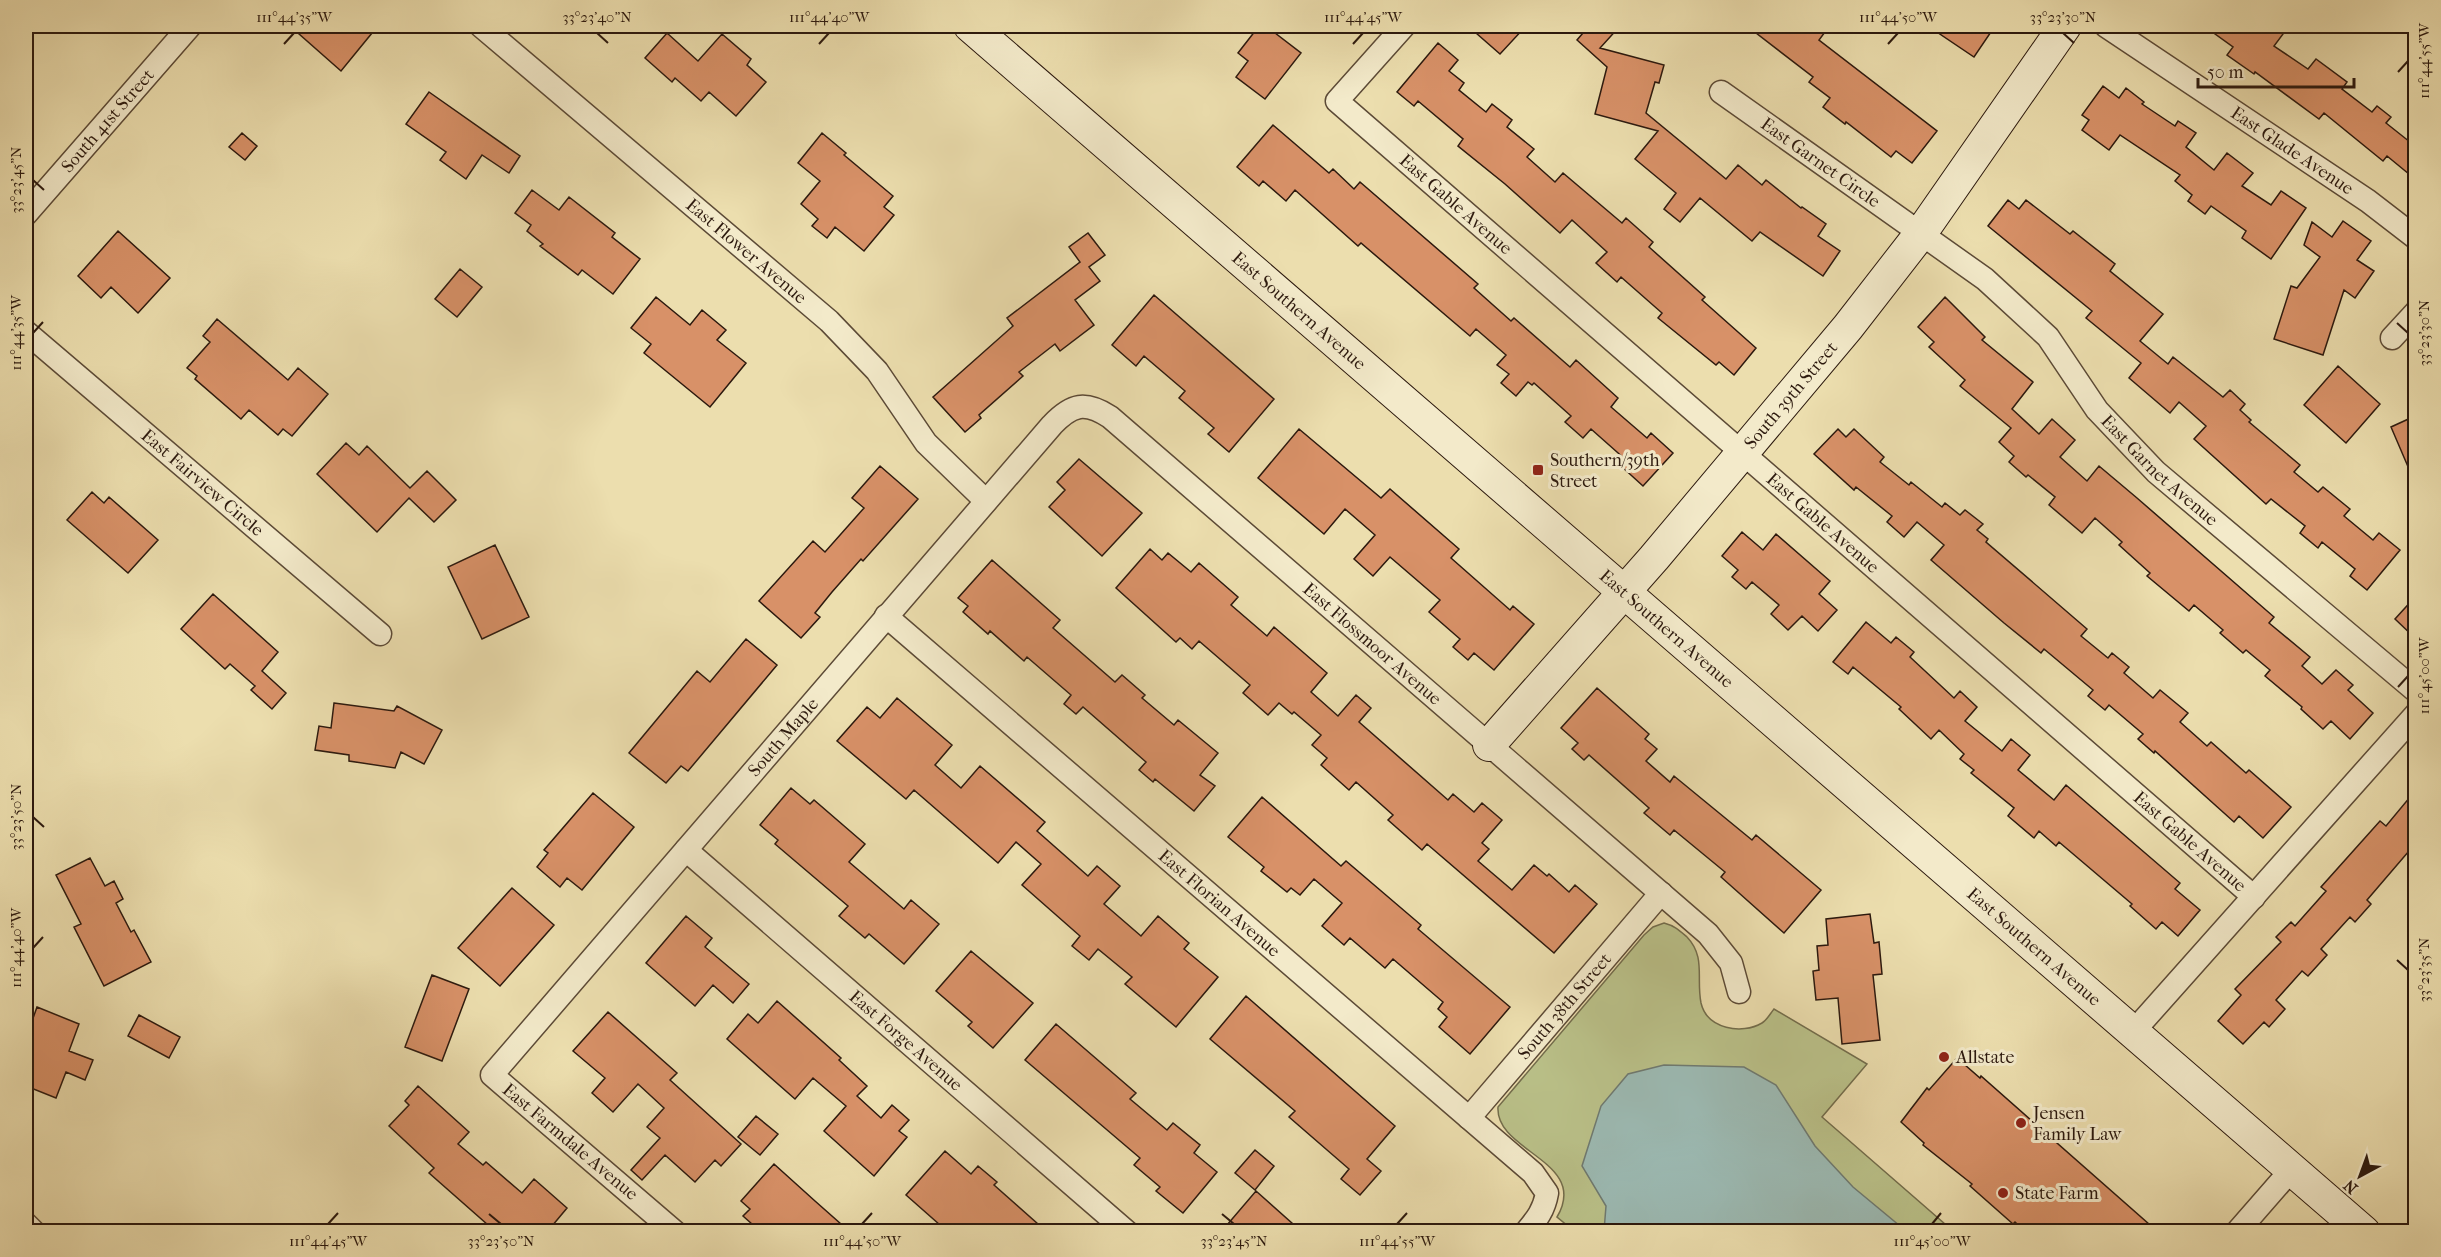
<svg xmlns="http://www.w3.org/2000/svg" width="2441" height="1257" viewBox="0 0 2441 1257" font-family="'IM FELL French Canon',serif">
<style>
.green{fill:#bac189;stroke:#736d4c;stroke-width:1.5}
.water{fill:#9cbab3;stroke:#6f7a71;stroke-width:1.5}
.building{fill:#d89168;stroke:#2c190e;stroke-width:1.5}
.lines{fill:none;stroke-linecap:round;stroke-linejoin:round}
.street-casing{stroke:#5c4a36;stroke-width:25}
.secondary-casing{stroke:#2c190e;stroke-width:34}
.street{stroke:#f3eaca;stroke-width:22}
.secondary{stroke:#f3eaca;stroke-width:32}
.ticks{fill:none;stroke:#2c190e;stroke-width:2}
.poi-dot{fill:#8f2418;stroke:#f3eaca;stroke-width:2}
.labels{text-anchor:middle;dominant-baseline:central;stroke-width:6;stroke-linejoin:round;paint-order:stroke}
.street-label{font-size:18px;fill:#2c190e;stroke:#f3eaca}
.poi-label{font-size:18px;fill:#2c190e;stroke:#f3eaca;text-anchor:start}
.neatline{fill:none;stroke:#2c190e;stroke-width:2}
.ticks-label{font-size:15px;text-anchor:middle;fill:#2c190e}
</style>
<rect width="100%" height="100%" fill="#ecdeae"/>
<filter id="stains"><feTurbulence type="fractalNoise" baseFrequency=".00333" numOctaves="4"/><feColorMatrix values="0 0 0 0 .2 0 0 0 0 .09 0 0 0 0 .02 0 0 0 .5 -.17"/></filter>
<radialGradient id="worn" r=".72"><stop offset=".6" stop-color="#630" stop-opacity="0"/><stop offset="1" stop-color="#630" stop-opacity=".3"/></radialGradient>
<!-- green -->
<path class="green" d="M1664,923C1675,926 1679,930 1687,937C1706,957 1696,978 1701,1003C1707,1029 1742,1035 1762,1023C1767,1020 1770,1014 1774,1009L1867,1064L1822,1117L1953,1231H1574L1557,1217C1590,1161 1495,1152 1498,1107L1644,935L1653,927Z"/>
<!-- water -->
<path class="water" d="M1664,1065L1744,1067L1776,1085L1815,1146L1853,1187L1906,1231L1707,1232L1684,1225L1665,1231H1604L1606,1206L1582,1166L1601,1106L1628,1074Z"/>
<!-- building -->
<path class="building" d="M290,26H363L372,33L341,71Z
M1259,26H1266L1301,53L1265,99L1236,77L1248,61L1238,53Z
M1468,26H1526L1500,54Z
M1589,26H1620L1600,48L1664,65L1659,83L1655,82L1646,113L1726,179L1738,165L1762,185L1766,180L1801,208L1802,207L1826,224L1818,236L1840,251L1823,276L1760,232L1752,241L1700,198L1680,222L1664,209L1676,193L1635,159L1658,131L1595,114L1607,67L1577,40Z
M1747,26H1816L1825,32L1819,40L1937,131L1912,163L1896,151L1891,157L1846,122L1845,124L1823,107L1830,98L1809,82L1813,77Z
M1928,26H1995L1974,57Z
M2204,26H2289L2274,46L2308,69L2316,59L2347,82L2342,89L2372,112L2377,106L2391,117L2386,123L2415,146V179L2387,156L2383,161L2324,113L2319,119L2255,72L2254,74L2227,55L2233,47Z
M667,33L698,61L722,34L751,59L747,65L766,82L736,116L709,92L701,101L675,78L672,82L645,58Z
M1438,43L1458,60L1449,71L1464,83L1459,90L1486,112L1492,104L1512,120L1507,127L1534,149L1527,157L1555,182L1563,173L1622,223L1626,218L1653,242L1649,247L1705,297L1702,300L1756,348L1734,375L1719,362L1716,365L1658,318L1662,313L1621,277L1617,282L1596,263L1607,252L1572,220L1560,233L1505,184L1458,146L1463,139L1418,101L1414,106L1397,92Z
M2103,86L2119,98L2126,88L2144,102L2142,104L2175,126L2178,121L2196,133L2186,147L2214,170L2227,153L2253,173L2242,186L2271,205L2281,191L2306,208L2271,259L2242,238L2246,231L2211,206L2205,214L2188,201L2192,195L2175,181L2180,175L2120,135L2109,150L2082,130L2089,120L2082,115Z
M429,92L520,156L509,173L482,155L466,179L440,160L446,152L406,124Z
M1273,125L1329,173L1333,169L1354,189L1360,182L1478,284L1474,288L1511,321L1514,318L1570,367L1576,360L1618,398L1611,407L1647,438L1651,433L1673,453L1643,486L1621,466L1626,460L1591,429L1583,438L1565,422L1571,416L1534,383L1532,385L1528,382L1516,396L1501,383L1509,374L1497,365L1506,355L1476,329L1470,336L1361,243L1358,246L1295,190L1286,201L1263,181L1259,186L1237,167Z
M242,133L257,146L245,160L229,147Z
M822,133L846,153L844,155L893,196L884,207L894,215L864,251L835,227L827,238L812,226L818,219L801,204L820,181L798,163Z
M532,190L559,210L569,197L615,233L612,237L640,259L613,294L582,270L578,275L540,246L543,244L527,231L531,225L515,213Z
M2008,200L2019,209L2026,200L2070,234L2073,231L2115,264L2110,271L2163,314L2140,341L2168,364L2173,357L2223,397L2230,390L2245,404L2240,410L2251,420L2249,422L2300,465L2294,472L2318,492L2323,487L2350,509L2344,516L2373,540L2379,533L2400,550L2367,590L2350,576L2355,569L2322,542L2318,548L2300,533L2305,526L2271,499L2266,504L2194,439L2206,426L2179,402L2170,413L2129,378L2141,363L2086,318L2092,311L1988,226Z
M2343,221L2371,241L2357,260L2374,271L2355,298L2344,290L2323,355L2274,339L2291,286L2297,288L2320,257L2304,245L2312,222L2332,237Z
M118,231L170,278L138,313L111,287L101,298L78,276Z
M1088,233L1105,255L1089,267L1100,281L1075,300L1094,325L1060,351L1055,344L1019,372L1023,376L979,415L981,418L965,432L933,397L1013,326L1007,318L1080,262L1069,247Z
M460,269L482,287L457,317L435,299Z
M1154,295L1274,399L1229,452L1208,434L1214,428L1179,398L1185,391L1144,356L1136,366L1112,345Z
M656,297L690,325L702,310L726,330L717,340L746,363L710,407L644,353L651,344L631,328Z
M1945,297L1985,337L1982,340L2033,382L2012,409L2039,434L2052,419L2075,440L2060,457L2087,481L2099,466L2137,498L2274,617L2269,623L2310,657L2302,666L2322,684L2336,670L2353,685L2348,690L2373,713L2350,739L2331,721L2323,729L2301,709L2302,707L2265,676L2270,670L2246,650L2243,653L2220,633L2223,630L2194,605L2189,611L2147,576L2150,573L2119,545L2122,542L2095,518L2082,533L2049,505L2055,497L2028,475L2026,477L2009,462L2014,456L1999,442L2011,428L1960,386L1965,380L1929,347L1934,342L1918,327Z
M217,319L288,380L298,368L328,394L292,436L283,429L278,435L249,410L241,419L195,379L197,376L187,368L210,342L203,336Z
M2338,366L2380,404L2346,443L2304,405Z
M2415,416V483L2391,427Z
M1299,429L1381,498L1390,489L1459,549L1451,558L1510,610L1513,606L1534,624L1494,670L1474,653L1468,660L1453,647L1460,639L1429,612L1440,600L1390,557L1373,576L1354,559L1375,535L1345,509L1324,534L1258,478Z
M1838,429L1846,437L1854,429L1884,457L1880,462L1909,485L1911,482L1942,507L1945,503L1960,515L1965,510L1983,524L1977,530L1988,539L1986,542L2087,629L2081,636L2108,658L2112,653L2129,667L2124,673L2153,698L2160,690L2188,713L2180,722L2207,746L2211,742L2246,773L2249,770L2291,807L2263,838L2239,816L2234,822L2155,751L2154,753L2138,739L2143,734L2109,705L2105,710L2088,696L2093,690L2044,649L2041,653L2004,623L1931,560L1944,545L1917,522L1904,537L1887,522L1892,516L1856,487L1854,490L1814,454Z
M346,443L359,455L367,446L410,488L427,471L456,500L434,522L409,498L377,532L317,474Z
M1079,459L1142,513L1102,556L1049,507L1065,490L1057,482Z
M880,466L918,499L863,561L861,559L832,592L815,613L820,617L801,638L759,601L813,541L825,552L864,508L852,498Z
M92,492L104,503L109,497L158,540L128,573L67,520Z
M1742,532L1763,550L1776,534L1830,581L1819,594L1837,610L1818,631L1802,616L1788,630L1771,614L1779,605L1752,582L1746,589L1732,577L1738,570L1722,556Z
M495,545L529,617L482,639L448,567Z
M1150,549L1162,560L1168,553L1191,572L1199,563L1238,597L1231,605L1267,636L1274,627L1327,673L1311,692L1338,716L1356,695L1371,708L1359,722L1448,800L1453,794L1474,812L1482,803L1502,820L1482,843L1489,849L1478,861L1512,890L1534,865L1547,876L1549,874L1569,892L1575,885L1597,904L1554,953L1427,844L1422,850L1388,820L1393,815L1356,782L1349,790L1321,765L1327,758L1312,745L1321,735L1294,712L1292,714L1279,703L1268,715L1243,693L1250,685L1199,641L1192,649L1180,638L1176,642L1116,588Z
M992,560L1060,620L1053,628L1115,682L1122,675L1145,695L1142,698L1174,725L1178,720L1218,753L1200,775L1215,786L1194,811L1155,779L1153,782L1139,770L1146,762L1083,707L1076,714L1064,704L1071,695L1027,657L1024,661L990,631L988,634L963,612L968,606L958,598Z
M213,594L278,652L262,671L286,693L272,709L251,690L255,686L230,664L225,669L181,629Z
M2415,597V638L2395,619Z
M1866,622L1891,643L1896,637L1914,652L1910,657L1954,698L1960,691L1977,707L1965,721L2002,751L2011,739L2030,755L2018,770L2054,800L2066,785L2180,883L2175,889L2200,910L2178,936L2162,922L2156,929L2130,906L2132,904L2059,842L2056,846L2039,831L2034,838L2008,816L2014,808L1971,773L1974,770L1960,759L1964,754L1939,730L1931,739L1899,709L1901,707L1853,667L1848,674L1833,662Z
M746,639L777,665L688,771L681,766L666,783L629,753L697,671L710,682Z
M1597,688L1649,734L1645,739L1657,749L1646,761L1670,782L1674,776L1752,840L1756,835L1821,890L1784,933L1721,877L1725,872L1674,830L1670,835L1644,813L1649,808L1589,755L1584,760L1572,749L1578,743L1561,728Z
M897,698L952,745L935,765L961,788L980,766L1045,822L1037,831L1088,876L1097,866L1120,886L1104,904L1141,936L1158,916L1189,943L1184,949L1218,977L1176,1027L1125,984L1132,977L1098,949L1089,960L1072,946L1080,936L1022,885L1041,864L1016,842L998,863L914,790L906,799L837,741L867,707L880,718Z
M334,703L394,711L397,706L442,730L424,764L401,752L395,768L349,761V755L315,750L319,726L331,728Z
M791,788L810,804L814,800L865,844L849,862L904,909L911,900L939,924L904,964L869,934L865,938L839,916L848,906L775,844L778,840L760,825Z
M2415,791V844L2367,900L2371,904L2355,922L2350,917L2321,949L2327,955L2308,976L2302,971L2276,1000L2285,1009L2269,1027L2264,1022L2243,1044L2218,1021L2241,995L2235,989L2281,942L2276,937L2291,922L2295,926L2326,891L2321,887L2380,821L2386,826Z
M593,793L634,827L582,890L567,878L560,887L537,867L548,853L544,850Z
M1262,797L1341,866L1346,861L1421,925L1418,929L1510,1007L1470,1054L1439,1027L1447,1017L1438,1009L1443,1002L1393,959L1385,968L1350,938L1344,945L1322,926L1342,903L1314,879L1300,895L1291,888L1287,892L1261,871L1264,867L1228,837Z
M90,858L105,886L114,881L123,899L116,903L131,932L134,930L151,962L104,986L74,927L81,924L56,875Z
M512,888L554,925L500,986L458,948Z
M1870,914L1874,943L1879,942L1882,974L1873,975L1880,1040L1842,1044L1838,998L1816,1000L1813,971L1819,970L1817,946L1828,945L1826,919Z
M686,916L712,938L705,947L749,984L733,1003L713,985L695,1006L646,963Z
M971,951L1033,1003L993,1048L968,1026L972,1022L936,991Z
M432,975L469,989L442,1061L405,1047Z
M1246,996L1395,1126L1367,1159L1381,1171L1360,1195L1341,1179L1349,1169L1289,1117L1295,1111L1210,1039Z
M777,1001L841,1058L839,1060L867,1086L857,1096L881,1118L892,1105L909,1120L899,1131L907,1137L874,1176L824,1131L846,1106L813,1078L795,1099L727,1039L748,1014L758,1023Z
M37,1007L79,1024L69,1051L93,1060L85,1080L66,1072L56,1098L26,1086V1038Z
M608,1012L677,1073L670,1080L741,1144L721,1166L715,1160L695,1182L665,1155L642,1180L631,1170L660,1138L647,1127L664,1108L638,1084L613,1112L592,1093L605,1078L573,1051Z
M139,1015L180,1037L169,1058L128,1036Z
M1056,1024L1136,1093L1130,1099L1167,1130L1173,1123L1200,1145L1194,1153L1217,1172L1183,1213L1156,1191L1160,1187L1134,1165L1140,1158L1025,1060Z
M1957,1058L1980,1078L1981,1076L2158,1232H2026L2015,1222L2013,1224L1970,1186L1972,1184L1923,1145L1924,1143L1901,1122L1927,1088L1929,1090Z
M418,1086L469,1132L458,1144L483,1165L486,1162L522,1193L534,1179L567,1208L547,1232H496L429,1173L434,1168L389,1126L409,1105L405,1101Z
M756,1116L778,1134L760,1155L738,1137Z
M1255,1150L1274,1166L1255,1190L1235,1173Z
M945,1151L971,1174L978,1166L997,1182L994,1185L1047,1232H948L906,1195Z
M774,1164L815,1201L850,1232H761L743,1216L750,1209L741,1201Z
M1256,1191L1302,1232H1221Z"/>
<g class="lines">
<defs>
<g id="street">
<path id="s1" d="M481,26L829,321L877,371L926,443L986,501"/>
<path id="s2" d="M1404,26L1337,101L2254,897"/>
<path id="s3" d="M2106,26L2368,201L2416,238"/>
<path id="s4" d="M1721,92L1985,279L2048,337L2097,410L2156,472L2416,691"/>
<path id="s5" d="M26,214L190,26"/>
<path id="s6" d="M26,332L380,634"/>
<path d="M2392,338L2416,312"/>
<path id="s7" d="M886,616L1533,1173L1547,1193C1544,1210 1537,1219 1526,1232"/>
<path id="s8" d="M686,850L1127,1232"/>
<path d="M2133,1032L2416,714"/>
<path id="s9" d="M1469,1118L1661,893"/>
<path d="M26,1224L34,1232"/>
<path id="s10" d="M675,1232L492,1075L1052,425C1072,404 1085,401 1110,417L1708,934L1731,963L1739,992"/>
<path d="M2237,1232L2292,1169"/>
</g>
<g id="secondary">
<path id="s11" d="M970,26L2364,1232"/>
<path id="s12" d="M1489,745L1654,558L1848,327L1921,233L2065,26"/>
</g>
</defs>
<!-- street casing -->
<use href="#street" class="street-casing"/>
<!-- secondary casing -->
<use href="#secondary" class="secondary-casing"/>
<!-- street -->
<use href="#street" class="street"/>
<!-- secondary -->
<use href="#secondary" class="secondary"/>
</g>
<!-- ticks -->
<path class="ticks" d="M597,33L608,43M2063,33L2074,43M284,44L294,33M819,44L829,33M1353,44L1363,33M1888,44L1898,33M2398,72L2408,61M33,180L44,190M2397,323L2408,333M33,333L43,322M2398,687L2408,676M33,817L44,827M33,948L43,937M2397,960L2408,970M489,1214L501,1224M1222,1214L1234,1224M328,1224L338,1213M862,1224L872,1213M1397,1224L1407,1213M1932,1224L1941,1213"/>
<!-- markers -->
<g class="poi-dot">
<rect x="1532" y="464" width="12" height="12" rx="3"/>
<circle cx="1944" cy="1057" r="6"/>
<circle cx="2021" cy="1123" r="6"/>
<circle cx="2003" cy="1193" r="6"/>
</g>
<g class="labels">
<!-- street labels -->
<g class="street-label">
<text stroke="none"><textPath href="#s5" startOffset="124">South 41st Street</textPath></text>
<text stroke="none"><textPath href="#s3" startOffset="224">East Glade Avenue</textPath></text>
<text stroke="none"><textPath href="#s4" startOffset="122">East Garnet Circle</textPath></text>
<text stroke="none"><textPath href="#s2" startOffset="258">East Gable Avenue</textPath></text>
<text stroke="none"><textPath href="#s1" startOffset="348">East Flower Avenue</textPath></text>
<text stroke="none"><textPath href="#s11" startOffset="435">East Southern Avenue</textPath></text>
<text stroke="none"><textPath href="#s12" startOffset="462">South 39th Street</textPath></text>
<text stroke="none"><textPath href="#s4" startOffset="584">East Garnet Avenue</textPath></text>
<text stroke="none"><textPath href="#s6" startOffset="232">East Fairview Circle</textPath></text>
<text stroke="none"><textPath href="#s2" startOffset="744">East Gable Avenue</textPath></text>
<text stroke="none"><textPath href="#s11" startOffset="921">East Southern Avenue</textPath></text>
<text stroke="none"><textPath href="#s10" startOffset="1512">East Flossmoor Avenue</textPath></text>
<text stroke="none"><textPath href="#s10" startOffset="687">South Maple</textPath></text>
<text stroke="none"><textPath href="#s2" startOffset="1230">East Gable Avenue</textPath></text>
<text stroke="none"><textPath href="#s7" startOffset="440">East Florian Avenue</textPath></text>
<text stroke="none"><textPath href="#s11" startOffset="1407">East Southern Avenue</textPath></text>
<text stroke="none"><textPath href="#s9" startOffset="147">South 38th Street</textPath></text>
<text stroke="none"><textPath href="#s8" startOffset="291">East Forge Avenue</textPath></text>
<text transform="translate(570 1142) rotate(40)">East Farmdale Avenue</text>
</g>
<!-- poi labels -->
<g class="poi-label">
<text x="1550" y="460">Southern/39th<tspan x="1550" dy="21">Street</tspan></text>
<text x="1956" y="1057">Allstate</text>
<text x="2033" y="1113">Jensen<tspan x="2033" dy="21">Family Law</tspan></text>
<text x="2015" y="1193">State Farm</text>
</g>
</g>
<!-- margin -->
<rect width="2441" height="1257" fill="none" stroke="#ecdeae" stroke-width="66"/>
<!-- north arrow -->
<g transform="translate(2360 1176) rotate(221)" stroke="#f3eaca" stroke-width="4.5" paint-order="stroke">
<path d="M0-4.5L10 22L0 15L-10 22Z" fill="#2c190e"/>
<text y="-9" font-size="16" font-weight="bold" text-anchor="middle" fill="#2c190e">N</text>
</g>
<!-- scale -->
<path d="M2198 78v9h156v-9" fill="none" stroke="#2c190e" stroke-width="3"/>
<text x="2207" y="78" font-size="18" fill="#2c190e" stroke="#f3eaca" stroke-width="4.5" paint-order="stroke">50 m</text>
<rect x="33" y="33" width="2375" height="1191" class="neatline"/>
<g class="ticks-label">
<text x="294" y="22">111°44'35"W</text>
<text x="597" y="22">33°23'40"N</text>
<text x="829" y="22">111°44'40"W</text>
<text x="1363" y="22">111°44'45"W</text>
<text x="1898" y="22">111°44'50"W</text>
<text x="2063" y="22">33°23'30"N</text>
<text transform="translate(2424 61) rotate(-90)" y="5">111°44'55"W</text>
<text transform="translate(16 180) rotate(-90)" y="5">33°23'45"N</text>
<text transform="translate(2424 333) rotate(-90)" y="5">33°23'30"N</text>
<text transform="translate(16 333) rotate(-90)" y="5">111°44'35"W</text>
<text transform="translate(2424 676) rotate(-90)" y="5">111°45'00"W</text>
<text transform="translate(16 817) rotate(-90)" y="5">33°23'50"N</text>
<text transform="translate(16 948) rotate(-90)" y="5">111°44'40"W</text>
<text transform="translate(2424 970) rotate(-90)" y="5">33°23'35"N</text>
<text x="328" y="1246">111°44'45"W</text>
<text x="501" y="1246">33°23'50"N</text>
<text x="862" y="1246">111°44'50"W</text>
<text x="1234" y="1246">33°23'45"N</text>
<text x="1397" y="1246">111°44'55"W</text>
<text x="1932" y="1246">111°45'00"W</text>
</g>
<rect width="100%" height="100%" filter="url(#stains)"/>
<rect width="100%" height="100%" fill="url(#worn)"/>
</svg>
